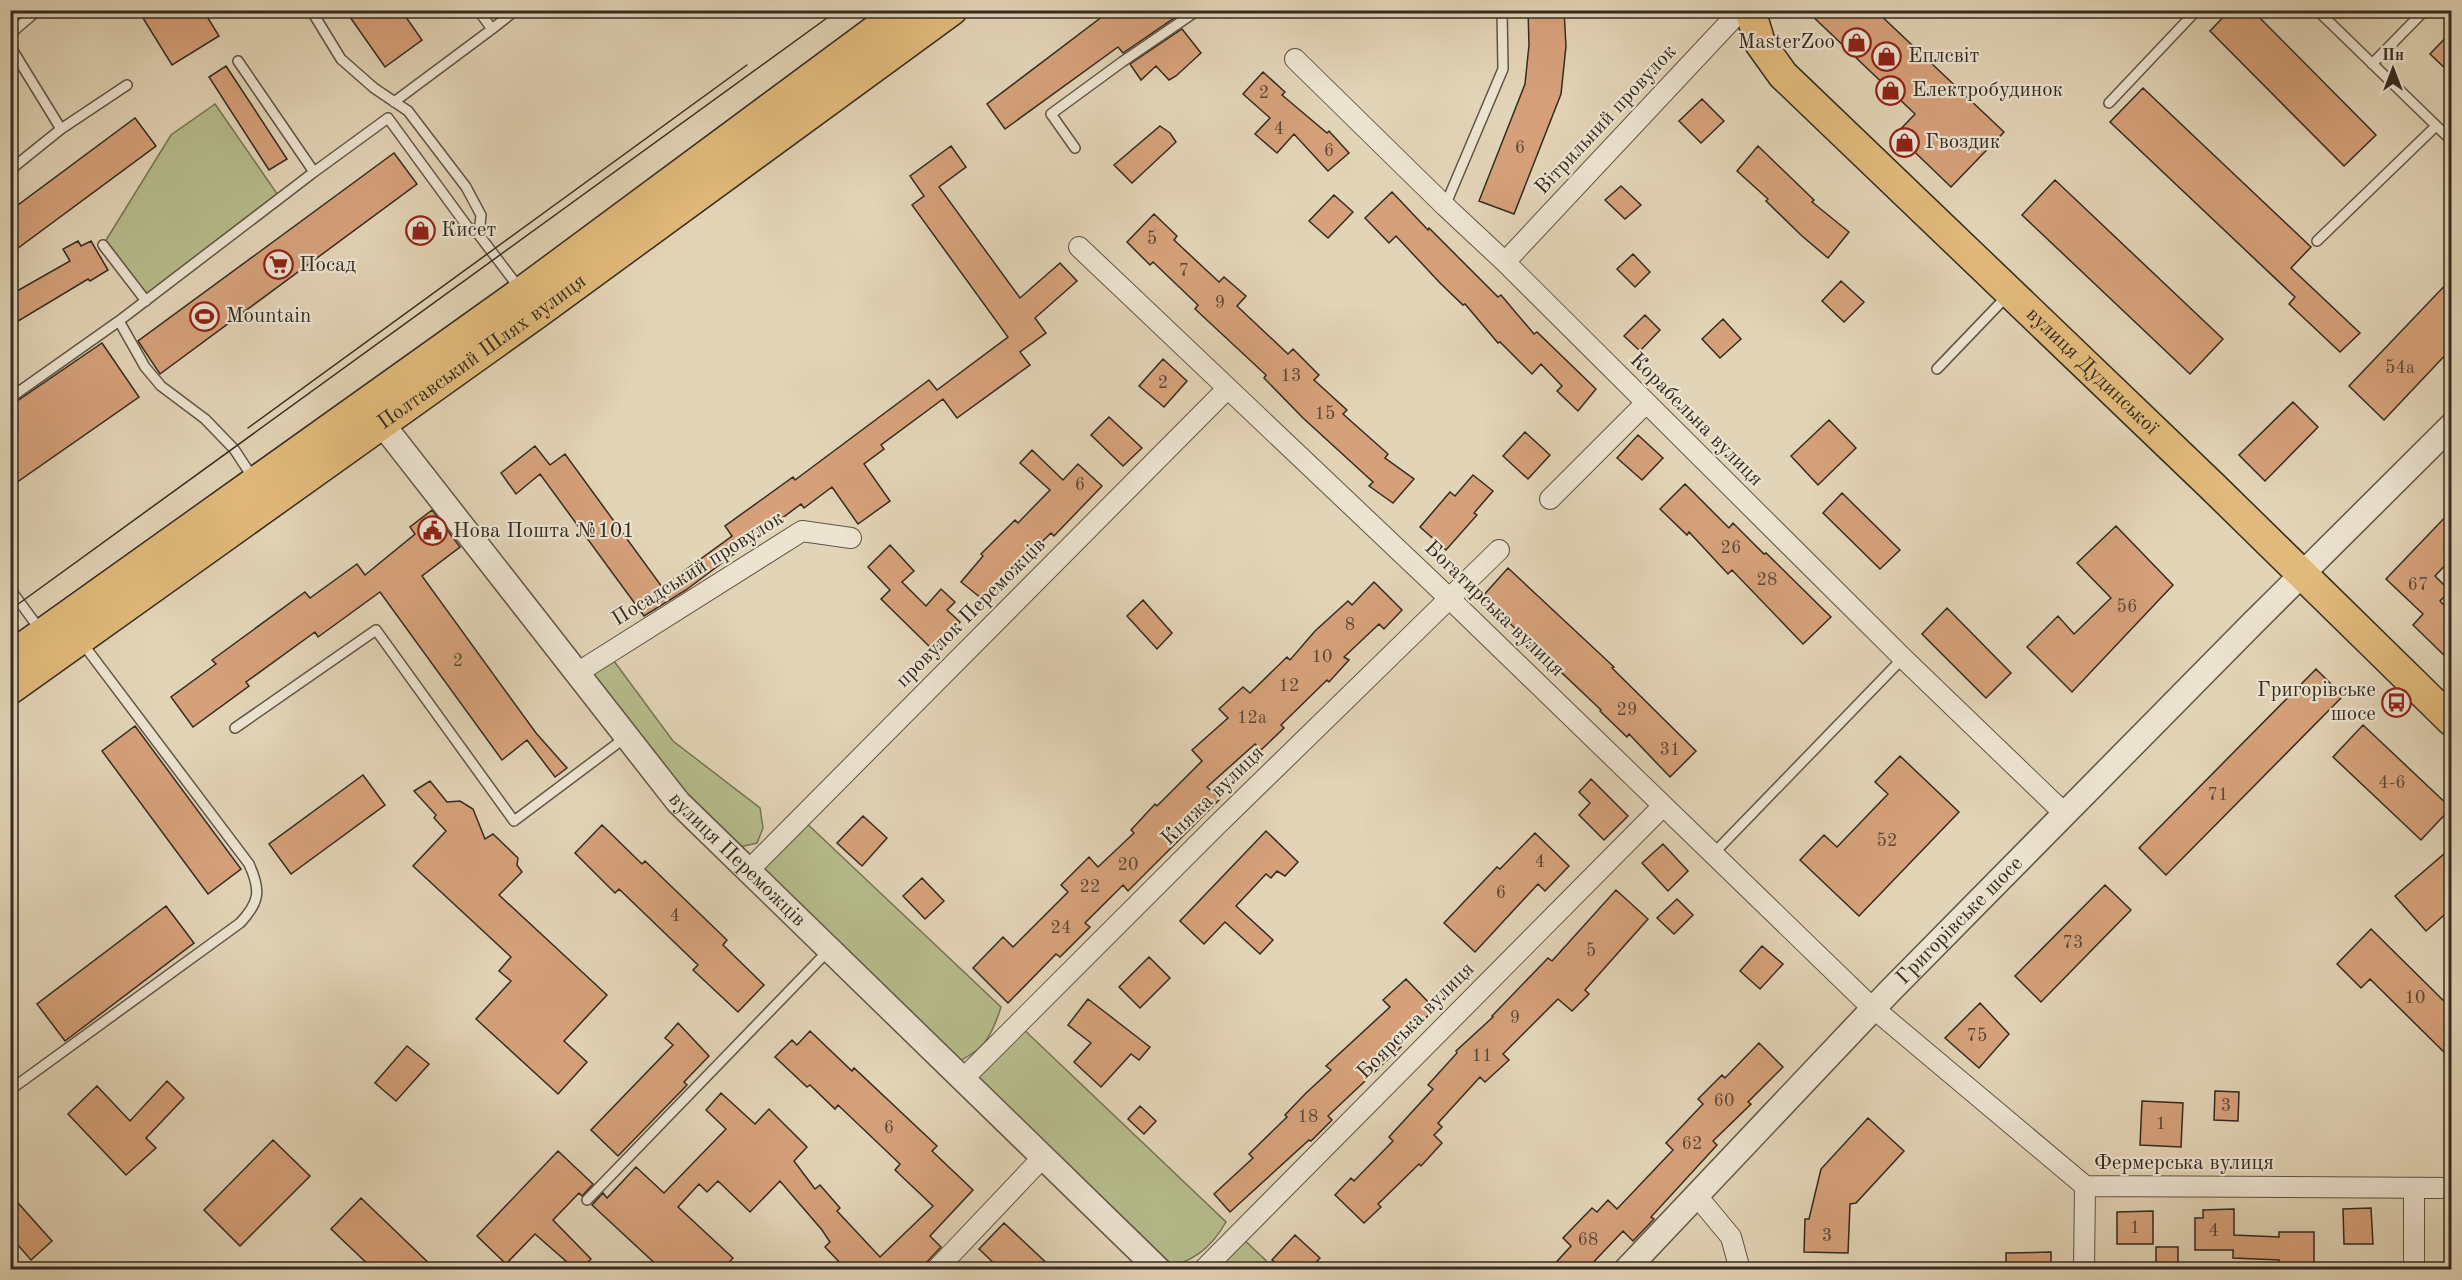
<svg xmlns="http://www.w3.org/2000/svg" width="2462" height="1280" viewBox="0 0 2462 1280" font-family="'Old Standard TT',serif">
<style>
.green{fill:#b6bc8c;stroke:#757456;stroke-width:1.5}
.building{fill:#d6a17a;stroke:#342b21;stroke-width:1.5}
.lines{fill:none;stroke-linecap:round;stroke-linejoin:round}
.service-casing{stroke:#605546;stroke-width:12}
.minor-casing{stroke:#605546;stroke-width:22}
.tertiary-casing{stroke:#605546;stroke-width:27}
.primary-casing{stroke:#342b21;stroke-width:33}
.service{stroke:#ece3d0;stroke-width:9}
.minor{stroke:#ece3d0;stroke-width:20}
.tertiary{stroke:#ece3d0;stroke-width:24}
.primary{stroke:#e1ba7b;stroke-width:30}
.tram{stroke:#342b21;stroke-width:1.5}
.labels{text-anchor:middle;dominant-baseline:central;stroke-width:4.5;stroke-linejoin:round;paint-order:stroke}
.number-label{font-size:18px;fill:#5c4837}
.poi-label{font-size:21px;fill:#342b21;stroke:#ece3d0;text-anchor:start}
.street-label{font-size:21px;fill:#342b21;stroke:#ece3d0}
</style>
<rect width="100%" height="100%" fill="#e2d4b6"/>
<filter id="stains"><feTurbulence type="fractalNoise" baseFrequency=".00333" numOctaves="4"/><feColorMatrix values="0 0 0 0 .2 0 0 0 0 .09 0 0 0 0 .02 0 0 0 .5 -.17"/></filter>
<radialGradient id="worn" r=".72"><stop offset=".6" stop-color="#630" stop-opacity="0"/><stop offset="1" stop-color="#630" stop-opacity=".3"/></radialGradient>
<!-- green -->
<path class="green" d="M215,104L280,198L146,301L103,245L171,135Z
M608,653L673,741L760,808L763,828L757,843L727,850L577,673Z
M800,817L1001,1007C991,1039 982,1052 951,1065L765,886L763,856Z
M1018,1024L1226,1222C1210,1250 1192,1262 1161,1269L964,1078Z
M1238,1234L1275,1269L1203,1270Z"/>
<!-- building -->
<path class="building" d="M138,10H203L219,36L172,65Z
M345,10H401L422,40L385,67Z
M1111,10H1168L1174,18L1123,53L1118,47L1005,129L987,104Z
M1528,10H1564L1566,46L1561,94L1514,214L1479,201L1525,84L1529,45Z
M1806,10H1875L2004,132L1951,187L1896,134L1915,114Z
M2230,10H2252L2376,135L2344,166L2210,31Z
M1182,29L1201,53L1176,76L1169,80L1156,66L1141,80L1130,64Z
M2451,32V74L2430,54Z
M226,66L287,159L269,170L209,77Z
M1263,72L1285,92L1282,95L1327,133L1329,131L1349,153L1328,171L1294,134L1277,153L1255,134L1270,118L1243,94Z
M2143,88L2311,247L2291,268L2360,333L2340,352L2289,304L2295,297L2110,122Z
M1702,99L1724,121L1701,143L1679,121Z
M135,118L156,146L10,254V211Z
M1160,126L1170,133L1176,142L1132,183L1114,165Z
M951,146L966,167L939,187L1020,298L1060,263L1077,281L1035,318L1046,333L1020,352L1030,365L957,418L943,399L881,445L884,449L864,464L890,501L858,524L832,487L804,508L801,504L686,590L644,616L540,474L516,494L501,473L535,446L550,465L565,454L662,587L732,536L725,526L793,477L795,480L929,380L937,390L1008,337L912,205L924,196L910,176Z
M1758,146L1814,200L1812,202L1849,232L1828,258L1802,236L1766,201L1768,199L1737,171Z
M394,153L417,184L160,374L138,341Z
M2055,180L2223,339L2190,374L2022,215Z
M1621,186L1641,205L1625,219L1605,200Z
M1392,192L1428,230L1429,228L1498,297L1501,295L1534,334L1537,332L1596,389L1578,411L1557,391L1562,386L1541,364L1532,374L1500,342L1498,343L1465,304L1463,305L1441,284L1396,236L1389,243L1365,218Z
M1334,195L1353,212L1328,238L1309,221Z
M1154,214L1177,236L1174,240L1219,282L1224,277L1246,296L1237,306L1288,354L1293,349L1319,375L1314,380L1347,410L1343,414L1388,454L1385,458L1414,479L1393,503L1369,486L1373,482L1303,418L1264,378L1266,375L1195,309L1198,305L1153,262L1150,265L1127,242Z
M425,218L434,230L415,242L407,230Z
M78,241L81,246L91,241L108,270L90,281L88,279L10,326V295L70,261L63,249Z
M1633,254L1650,272L1635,287L1617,269Z
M2451,279V349L2384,420L2349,386Z
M1841,281L1864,302L1844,322L1822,301Z
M1645,315L1660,330L1640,351L1624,336Z
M1723,319L1741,339L1720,358L1702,339Z
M102,343L139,397L10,487V406Z
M1163,359L1187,381L1164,407L1139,386Z
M2293,402L2318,427L2265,481L2239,455Z
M1109,417L1142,448L1123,466L1091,435Z
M1829,420L1856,448L1818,485L1791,456Z
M1525,432L1550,455L1528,479L1503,456Z
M1638,435L1663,458L1642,480L1617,458Z
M1032,450L1063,480L1078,464L1102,486L1054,536L1051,533L1018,565L986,602L961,582L983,556L981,554L1015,520L1018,523L1050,490L1020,463Z
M1473,475L1493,491L1474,513L1477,515L1446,550L1420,527L1450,492L1455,496Z
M1685,484L1729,528L1733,523L1764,554L1766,553L1831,617L1803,644L1732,570L1728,574L1689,532L1687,535L1660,509Z
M1842,493L1900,550L1880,569L1823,513Z
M432,510L460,547L422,576L536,733L567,768L555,777L527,740L502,760L380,592L318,637L315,632L246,682L249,686L193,727L171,697L216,664L212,660L305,592L310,598L357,564L365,575L415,534L410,527Z
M2451,511V559L2435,576L2450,591L2440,601L2451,612V662L2413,625L2423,614L2386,579Z
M2116,526L2173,585L2072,692L2027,647L2058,616L2074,634L2111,598L2077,563Z
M890,545L914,571L902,582L926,606L941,589L955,602L947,610L960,622L933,650L881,599L890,590L868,567Z
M1508,568L1614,667L1612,668L1696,751L1670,777L1629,734L1627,737L1600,711L1601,710L1482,597Z
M1374,582L1402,610L1384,629L1379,624L1344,657L1349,660L1329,682L1327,680L1281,725L1284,728L1261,750L1255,744L1207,787L1220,799L1128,891L1123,885L1085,923L1090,927L1060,957L1056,954L1008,1003L973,968L1003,937L1013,947L1068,892L1061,885L1089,857L1098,867L1134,833L1131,830L1155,804L1157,806L1202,761L1192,750L1228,718L1219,709L1243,687L1250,693L1287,657L1290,660L1315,631L1348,601L1352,605Z
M1143,600L1172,633L1157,649L1127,616Z
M1947,608L2011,673L1986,698L1922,634Z
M2316,669L2343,696L2166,875L2139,848Z
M2363,725L2451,808L2421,840L2333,757Z
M135,726L241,869L208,894L102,751Z
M1900,756L1959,812L1859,916L1800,860L1824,835L1837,847L1888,794L1875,782Z
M363,775L385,805L291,874L269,844Z
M1591,779L1628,816L1604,840L1579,815L1590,803L1579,792Z
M430,781L447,802L460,801L473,809L485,839L493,834L518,858L517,865L522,872L499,895L607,995L564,1041L587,1062L558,1094L476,1019L511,981L499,971L511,957L413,866L446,831L434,818L436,815L414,791Z
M863,816L887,838L862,866L837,843Z
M602,825L642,864L645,861L727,940L723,945L764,985L738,1012L693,970L698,965L619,889L615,893L575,853Z
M1266,831L1298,862L1285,876L1277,871L1271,878L1266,874L1236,906L1273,940L1260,954L1225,922L1204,944L1180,921Z
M1535,833L1569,866L1545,891L1538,884L1475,952L1444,923L1497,867L1500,869Z
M1663,844L1688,871L1668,891L1642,863Z
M2451,848V909L2426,931L2395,896Z
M922,878L944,901L925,919L903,896Z
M2105,885L2131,910L2041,1002L2015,976Z
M1616,890L1648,919L1585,990L1589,994L1572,1011L1558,999L1503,1054L1509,1060L1485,1082L1480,1077L1438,1123L1442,1127L1434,1135L1442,1143L1421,1166L1419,1164L1378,1204L1381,1207L1364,1223L1335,1195L1351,1178L1354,1181L1393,1141L1389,1137L1433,1089L1428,1085L1457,1053L1456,1051L1493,1017L1492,1016L1548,958L1552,961Z
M1677,899L1693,915L1674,934L1657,918Z
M166,906L194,943L65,1041L37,1004Z
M2371,929L2451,1008V1059L2370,979L2361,988L2337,964Z
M1762,946L1783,964L1760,989L1740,971Z
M1149,957L1170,978L1140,1008L1119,987Z
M1406,979L1435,1009L1398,1044L1401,1047L1328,1116L1332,1120L1311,1141L1309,1140L1230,1212L1214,1194L1253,1158L1249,1154L1287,1117L1285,1115L1306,1093L1331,1070L1326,1066L1390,1007L1383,1000Z
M1088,999L1150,1047L1139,1060L1131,1054L1101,1087L1074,1062L1091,1043L1068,1025Z
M1980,1003L2009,1034L1979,1068L1945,1038Z
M678,1023L709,1056L684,1082L687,1085L618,1156L591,1130L673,1045L665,1038Z
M810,1031L852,1071L854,1068L937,1146L932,1151L973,1190L930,1236L941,1247L927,1262L924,1269H846L825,1247L830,1242L822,1230L780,1181L750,1212L718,1181L707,1192L699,1184L678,1207L733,1258L723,1269H661L592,1205L603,1193L607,1198L636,1167L664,1193L726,1129L706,1110L721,1093L755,1124L769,1109L807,1147L794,1161L815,1189L820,1185L840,1208L837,1211L880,1257L933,1206L895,1170L900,1164L838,1105L835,1109L810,1085L807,1087L775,1057L792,1040L797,1045Z
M1759,1043L1783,1067L1748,1102L1751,1104L1713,1141L1717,1145L1651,1217L1654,1219L1633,1241L1623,1231L1587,1269H1550L1571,1246L1563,1238L1592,1208L1597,1212L1608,1200L1617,1209L1673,1150L1666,1143L1703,1104L1698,1099L1722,1075L1725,1078Z
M407,1046L429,1064L396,1101L375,1083Z
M167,1081L184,1098L146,1138L156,1148L126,1175L68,1114L97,1086L130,1121Z
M2215,1091L2239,1092L2238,1121L2214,1120Z
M2142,1101L2183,1103L2181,1147L2140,1145Z
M1140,1106L1156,1121L1144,1134L1128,1119Z
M1868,1118L1904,1151L1856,1203L1850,1204L1848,1253L1804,1252L1805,1219H1809L1821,1169Z
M273,1140L310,1176L240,1246L204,1210Z
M558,1151L593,1184L582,1196L579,1193L553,1220L591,1259L581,1269H575L535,1234L506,1264L477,1236Z
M10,1194L52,1241L31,1260L10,1236Z
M361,1198L435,1269H373L331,1229Z
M2371,1208L2373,1244H2344L2343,1209Z
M2234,1209V1235L2279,1237V1232H2314V1269H2279V1260L2233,1258V1250H2195V1218H2203V1210Z
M2153,1211V1244H2117V1212Z
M1004,1223L1053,1269H1000L979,1249Z
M1295,1235L1320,1258L1310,1269H1283L1272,1260Z
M2156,1247H2178V1269H2156Z
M2051,1252V1269H2006V1253Z"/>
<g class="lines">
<defs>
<path id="service" d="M311,10L341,59L374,88L408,111L466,187L481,215L479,235
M2317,10L2452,141
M492,29L516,10
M10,34L38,10
M10,46L61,129L10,170
M238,61L314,172L388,118L467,226L479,235L520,289
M2372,64L2425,10
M394,102L492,29L478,10
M2109,103L2197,10
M61,129L127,85
M1075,148L1051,114L1122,62L1198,10
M1445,206L1503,69L1502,10
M2317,241L2436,126
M103,245L146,301
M1937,369L2008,295
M10,398L119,321
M253,478L234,449L205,419L161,386L145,367L119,321L314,172
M10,589L41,631
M235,728L376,630L514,821L626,737
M1714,853L1903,658
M10,1090L240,923C260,902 261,890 249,864L83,644
M587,1200L828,951"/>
<path id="minor" d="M1295,59L1445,206L1505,262L1903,658L2065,814
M1079,247L1450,599L1866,1002L2085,1186L2452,1188
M1505,262L1741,10
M1550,499L1645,404
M577,673L802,531L851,538
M749,870L1227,389
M964,1078L1215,827L1499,550
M1697,1196L1731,1237L1740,1270
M936,1270L1044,1156
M1203,1270L1663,806
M2084,1270L2085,1186
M2414,1270V1188"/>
<g id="tertiary">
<path id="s1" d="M372,411L678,802L1159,1270"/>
<path id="s2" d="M1626,1270L1889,992L2251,625L2452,425"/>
</g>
<g id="primary">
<path id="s3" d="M1750,10L1760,43L1783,75L2212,486L2452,721"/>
<path d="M10,657L522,292L903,10"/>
<path id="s4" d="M10,689L537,313L952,10"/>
</g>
</defs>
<!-- service casing -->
<use href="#service" class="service-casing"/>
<!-- minor casing -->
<use href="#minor" class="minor-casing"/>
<!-- tertiary casing -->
<use href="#tertiary" class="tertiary-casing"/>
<!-- primary casing -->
<use href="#primary" class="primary-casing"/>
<!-- service -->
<use href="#service" class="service"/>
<!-- minor -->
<use href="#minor" class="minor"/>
<!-- tertiary -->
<use href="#tertiary" class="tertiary"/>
<!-- primary -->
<use href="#primary" class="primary"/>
<!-- tram -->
<path class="tram" d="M248,428L747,65
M10,610L838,10"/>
</g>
<!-- icons -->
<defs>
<symbol id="shop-ring" viewBox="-11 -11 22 22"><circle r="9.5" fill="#ece3d0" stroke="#8f2418" stroke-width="1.5"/><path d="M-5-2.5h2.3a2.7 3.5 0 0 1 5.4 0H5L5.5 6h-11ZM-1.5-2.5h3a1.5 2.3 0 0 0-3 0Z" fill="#8f2418"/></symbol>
<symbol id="supermarket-ring" viewBox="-11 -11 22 22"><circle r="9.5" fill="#ece3d0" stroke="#8f2418" stroke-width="1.5"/><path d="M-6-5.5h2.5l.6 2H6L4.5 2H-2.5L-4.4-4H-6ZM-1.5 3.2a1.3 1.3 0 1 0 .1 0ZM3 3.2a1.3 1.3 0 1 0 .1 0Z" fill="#8f2418"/></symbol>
<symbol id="stadium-ring" viewBox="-11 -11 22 22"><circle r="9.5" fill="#ece3d0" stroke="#8f2418" stroke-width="1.5"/><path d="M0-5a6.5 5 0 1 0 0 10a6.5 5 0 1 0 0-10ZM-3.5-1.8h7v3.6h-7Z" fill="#8f2418"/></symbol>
<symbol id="civic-ring" viewBox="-11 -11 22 22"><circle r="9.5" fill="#ece3d0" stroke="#8f2418" stroke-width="1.5"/><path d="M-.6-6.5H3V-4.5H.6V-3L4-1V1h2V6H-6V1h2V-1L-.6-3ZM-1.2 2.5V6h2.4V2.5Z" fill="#8f2418"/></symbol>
<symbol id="bus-ring" viewBox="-11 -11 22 22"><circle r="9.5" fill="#ece3d0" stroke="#8f2418" stroke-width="1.5"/><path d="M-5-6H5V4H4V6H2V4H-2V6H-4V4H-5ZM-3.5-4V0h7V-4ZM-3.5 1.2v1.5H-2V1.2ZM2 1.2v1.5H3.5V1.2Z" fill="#8f2418"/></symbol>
</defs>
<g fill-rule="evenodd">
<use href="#shop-ring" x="1840" y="26" width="33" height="33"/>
<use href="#shop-ring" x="1870" y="40" width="33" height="33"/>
<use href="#shop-ring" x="1874" y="74" width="33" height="33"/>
<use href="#shop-ring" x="1888" y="126" width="33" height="33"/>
<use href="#shop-ring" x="404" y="214" width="33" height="33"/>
<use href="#supermarket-ring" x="262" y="248" width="33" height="33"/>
<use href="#stadium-ring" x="188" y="300" width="33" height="33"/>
<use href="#civic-ring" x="416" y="514" width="33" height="33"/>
<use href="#bus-ring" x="2380" y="686" width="33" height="33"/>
</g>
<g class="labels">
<!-- number labels -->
<g class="number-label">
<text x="1264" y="93">2</text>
<text x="1279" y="129">4</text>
<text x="1520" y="148">6</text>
<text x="1329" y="151">6</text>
<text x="1152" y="239">5</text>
<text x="1184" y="271">7</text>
<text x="1220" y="303">9</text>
<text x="2400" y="368">54а</text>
<text x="1291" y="376">13</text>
<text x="1163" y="383">2</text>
<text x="1325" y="414">15</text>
<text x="1080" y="485">6</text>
<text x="1731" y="548">26</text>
<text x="1767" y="580">28</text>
<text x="2418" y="585">67</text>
<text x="2127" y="607">56</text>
<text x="1350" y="625">8</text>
<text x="1322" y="657">10</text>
<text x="458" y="661">2</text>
<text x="1289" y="686">12</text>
<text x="1627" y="710">29</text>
<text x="1252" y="718">12а</text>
<text x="1670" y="750">31</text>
<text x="2392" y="783">4-6</text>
<text x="2218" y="795">71</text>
<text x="1887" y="841">52</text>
<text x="1540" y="862">4</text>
<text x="1128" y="865">20</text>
<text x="1090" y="887">22</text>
<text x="1501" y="893">6</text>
<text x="675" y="916">4</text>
<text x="1061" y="928">24</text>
<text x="2073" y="943">73</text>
<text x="1591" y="951">5</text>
<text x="2415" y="998">10</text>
<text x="1515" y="1018">9</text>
<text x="1977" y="1036">75</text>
<text x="1482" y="1056">11</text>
<text x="1724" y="1101">60</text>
<text x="2226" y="1106">3</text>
<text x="1308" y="1117">18</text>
<text x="2161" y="1124">1</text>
<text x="889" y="1128">6</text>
<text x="1692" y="1144">62</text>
<text x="2135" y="1228">1</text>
<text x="2214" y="1231">4</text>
<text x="1827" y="1236">3</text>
<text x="1588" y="1240">68</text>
</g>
<!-- poi labels -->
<g class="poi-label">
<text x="1835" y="42" text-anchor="end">MasterZoo</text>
<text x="1908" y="56">Еплсвіт</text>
<text x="1912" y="90">Електробудинок</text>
<text x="1925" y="142">Гвоздик</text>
<text x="441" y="230">Кисет</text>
<text x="299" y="265">Посад</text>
<text x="226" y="316">Mountain</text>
<text x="453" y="531">Нова Пошта №101</text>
<text x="2376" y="690" text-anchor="end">Григорівське<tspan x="2376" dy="24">шосе</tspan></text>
</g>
<!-- street labels -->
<g class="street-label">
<text transform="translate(1606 120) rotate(-47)">Вітрильний провулок</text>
<text stroke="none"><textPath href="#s4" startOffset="580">Полтавський Шлях вулиця</textPath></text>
<text stroke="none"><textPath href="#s3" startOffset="502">вулиця Дудинської</textPath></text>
<text transform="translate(1696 420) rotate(45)">Корабельна вулиця</text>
<text transform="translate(698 569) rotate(-32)">Посадський провулок</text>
<text transform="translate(1494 609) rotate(44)">Богатирська вулиця</text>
<text transform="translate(971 613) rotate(-45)">провулок Переможців</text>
<text transform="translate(1213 796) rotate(-44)">Княжа вулиця</text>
<text stroke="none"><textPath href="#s1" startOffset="579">вулиця Переможців</textPath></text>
<text stroke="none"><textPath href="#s2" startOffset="483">Григорівське шосе</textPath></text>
<text transform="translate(1416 1021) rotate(-45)">Боярська вулиця</text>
<text x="2184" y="1163">Фермерська вулиця</text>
</g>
</g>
<!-- margin -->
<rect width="2462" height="1280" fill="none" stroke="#e2d4b6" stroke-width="36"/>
<rect x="12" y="12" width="2438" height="1256" fill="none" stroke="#342b21" stroke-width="3"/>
<rect x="18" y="18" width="2426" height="1244" fill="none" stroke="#342b21" stroke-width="1.5"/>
<!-- north arrow -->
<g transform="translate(2393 69)" stroke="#ece3d0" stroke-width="4.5" paint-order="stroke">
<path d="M0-4.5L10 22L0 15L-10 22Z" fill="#342b21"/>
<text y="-9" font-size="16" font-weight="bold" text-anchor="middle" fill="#342b21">Пн</text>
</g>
<rect width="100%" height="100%" filter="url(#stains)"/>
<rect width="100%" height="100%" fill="url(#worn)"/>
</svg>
